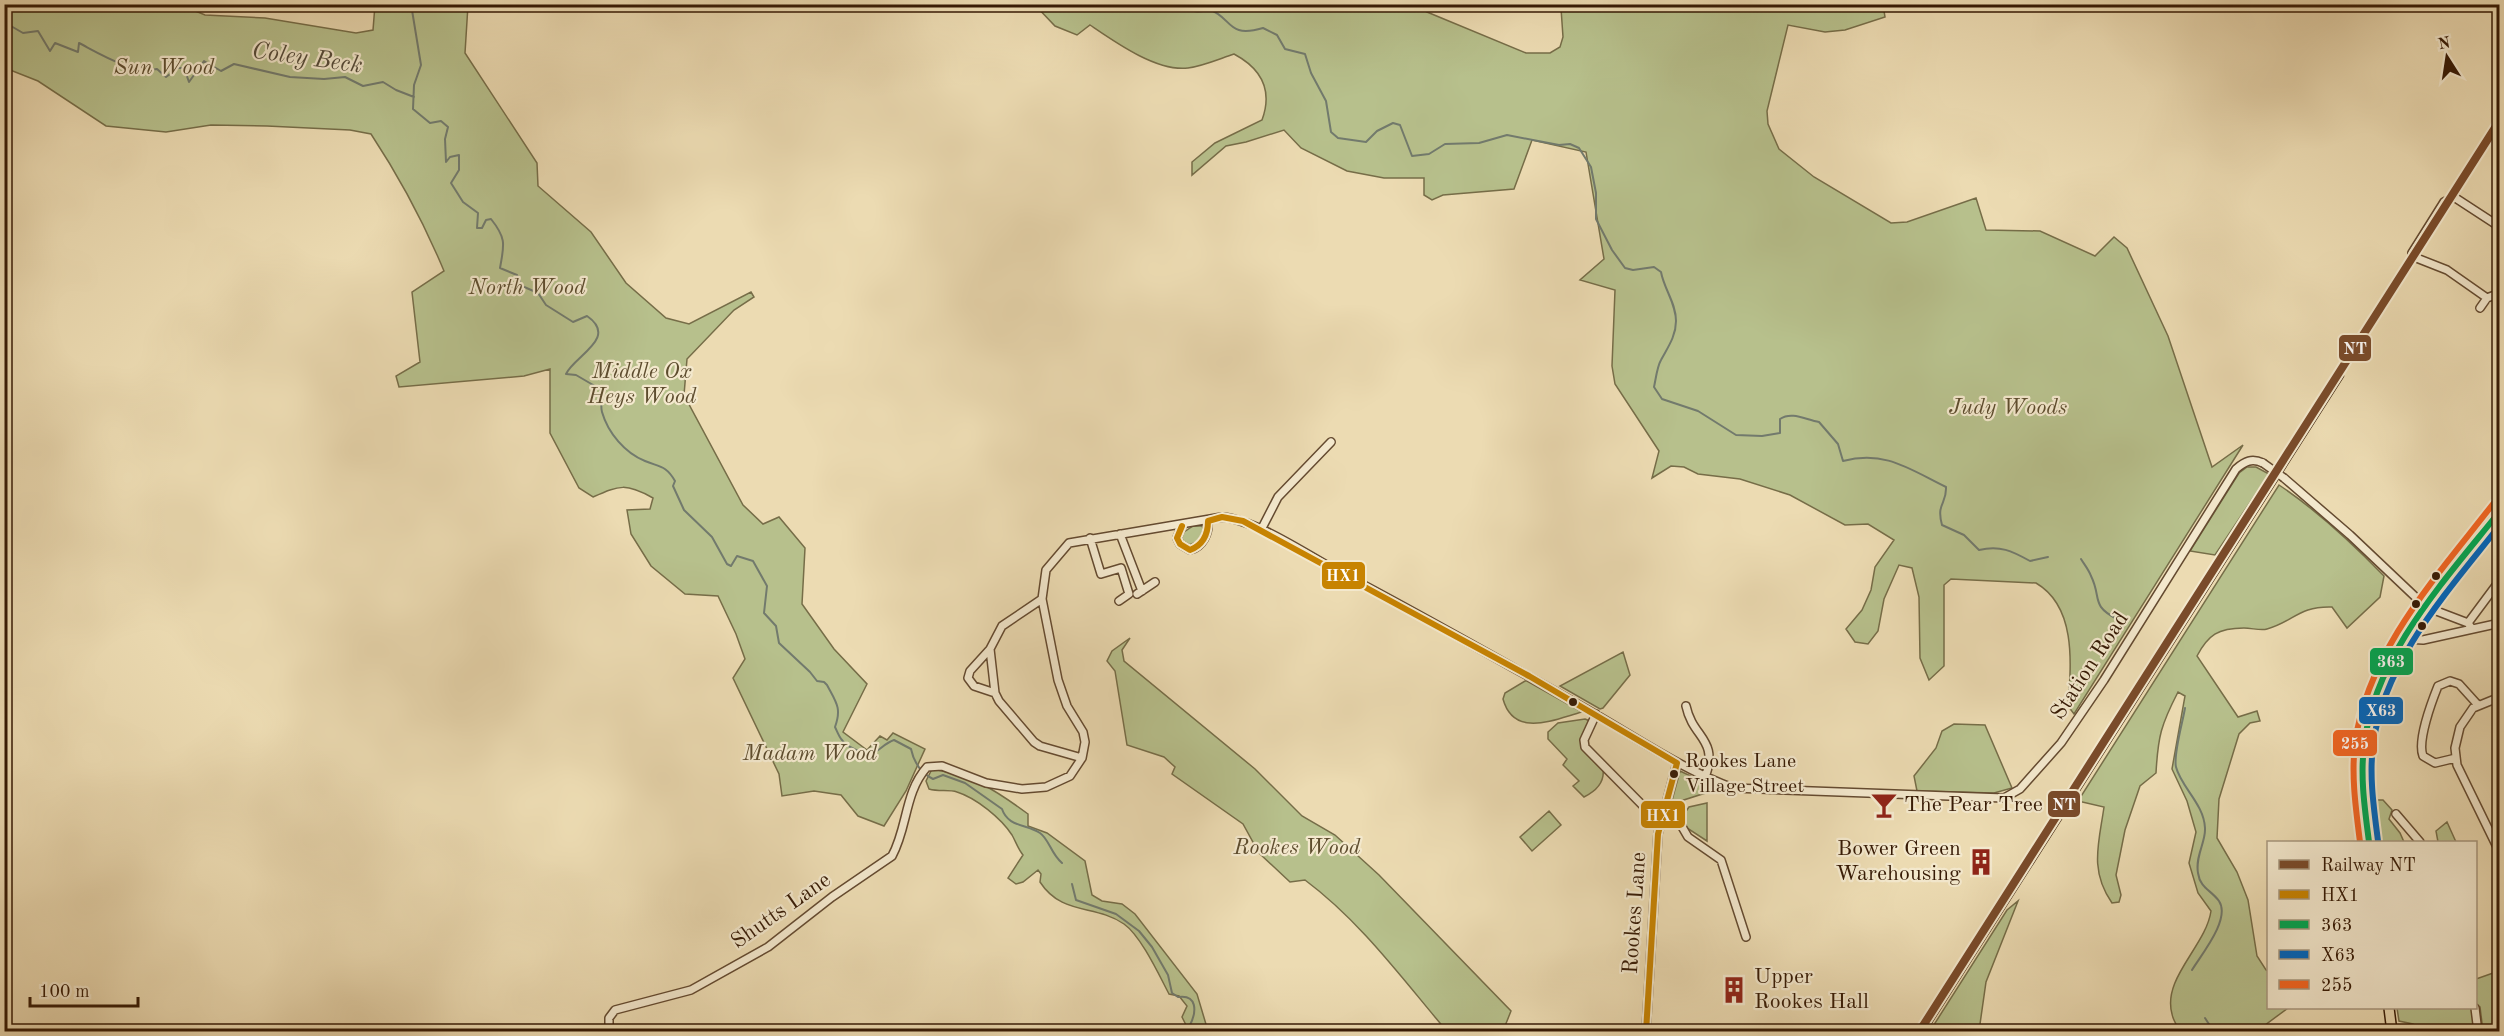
<svg xmlns="http://www.w3.org/2000/svg" width="2504" height="1036" viewBox="0 0 2504 1036" font-family="'Old Standard TT',serif">
<style>
.green{fill:#b7c08c;stroke:#766d48;stroke-width:1.5}
.lines{fill:none;stroke-linecap:round;stroke-linejoin:round}
.stream{stroke:#727a6d;stroke-width:2}
.minor-casing{stroke:#644a30;stroke-width:10}
.major-casing{stroke:#361a05;stroke-width:12}
.minor{stroke:#f3e8cd;stroke-width:7}
.major{stroke:#ecdbb2;stroke-width:9}
.rail-casing{stroke:#361a05;stroke-width:4.5}
.rail{stroke:#f3e8cd;stroke-width:2;stroke-dasharray:7;stroke-linecap:butt}
.minor-bridge-casing{stroke:#644a30;stroke-width:10;stroke-linecap:butt}
.minor-bridge{stroke:#f3e8cd;stroke-width:7}
.bus-1-casing{stroke:#f3e8cd;stroke-width:10}
.bus-2-casing{stroke:#f3e8cd;stroke-width:10}
.bus-3-casing{stroke:#f3e8cd;stroke-width:10}
.bus-4-casing{stroke:#f3e8cd;stroke-width:10}
.bus-1{stroke:#c78301;stroke-width:6}
.bus-2{stroke:#00a651;stroke-width:6}
.bus-3{stroke:#0065bd;stroke-width:6}
.bus-4{stroke:#f26522;stroke-width:6}
.rail-1-casing{stroke:#f3e8cd;stroke-width:12}
.rail-1{stroke:#7a4b2a;stroke-width:8}
.bus-dot{fill:#361a05;stroke:#f3e8cd;stroke-width:2}
.labels{text-anchor:middle;dominant-baseline:central;stroke-width:4.5;stroke-linejoin:round;paint-order:stroke}
.bus-label{font-size:20px;fill:#361a05;stroke:#f3e8cd;text-anchor:start}
.park-label{font-size:22px;font-style:italic;fill:#5d4c2e;stroke:#f3e8cd}
.street-label{font-size:22px;fill:#361a05;stroke:#f3e8cd}
.poi-label{font-size:22px;fill:#361a05;stroke:#f3e8cd;text-anchor:start}
.water-label{font-size:24px;font-style:italic;fill:#544a39;stroke:#f3e8cd}
.line-badge{stroke:#f3e8cd;stroke-width:2}
.badge-label{font-size:16px;text-anchor:middle;font-weight:bold;fill:#fff}
</style>
<rect width="100%" height="100%" fill="#ecdbb2"/>
<filter id="stains"><feTurbulence type="fractalNoise" baseFrequency=".00333" numOctaves="4"/><feColorMatrix values="0 0 0 0 .2 0 0 0 0 .09 0 0 0 0 .02 0 0 0 .5 -.17"/></filter>
<radialGradient id="worn" r=".72"><stop offset=".6" stop-color="#630" stop-opacity="0"/><stop offset="1" stop-color="#630" stop-opacity=".3"/></radialGradient>
<!-- green -->
<path class="green" d="M4,5H181L205,15L265,18L356,33L373,30L375,5H468L465,53L537,163L538,186L591,232L626,283L666,318L689,324L751,292L754,297L734,310L687,359L684,395L743,505L763,524L779,517L805,548L802,604L834,649L867,684L843,732L867,750L880,736L887,740L893,733L925,749L906,791L884,826L858,816L841,795L814,791L782,796L779,774L733,678L745,659L736,634L718,596L685,594L651,566L631,534L627,510L650,509L653,498C626,483 620,485 593,497L579,488L550,433V369L524,376L399,387L396,376L420,362L412,292L444,271C424,223 400,178 371,134L350,130L267,126L211,125L166,132L106,126L38,81L5,68Z
M1035,5H1416L1427,12L1526,53H1550L1560,47L1563,37L1561,8L1563,5H1883L1885,17L1845,30L1825,32L1788,25L1767,111L1768,124L1779,149L1814,177L1891,223L1907,222L1976,198L1986,230L2040,231L2095,256L2114,237L2127,248L2168,336L2212,467L2243,445L2074,714L2068,706C2071,665 2077,607 2036,583L1951,579L1944,585V666L1929,680L1920,658L1919,597L1912,568L1899,565L1884,599L1878,631L1868,644L1855,642L1846,629L1862,610L1871,590L1875,567L1894,540L1868,524L1845,525L1790,495L1740,479L1698,474L1684,467L1671,466L1652,478L1659,451L1615,384L1612,366L1615,290L1580,280L1604,259L1586,152L1532,140L1514,189L1443,195L1432,200L1424,195V178H1384L1347,171L1301,148L1284,130L1246,142L1226,146L1192,175V162L1215,143L1262,120C1273,90 1262,69 1234,54C1219,59 1203,66 1188,68C1157,72 1115,42 1090,25L1077,35L1055,26Z
M2247,467H2256L2269,474L2215,555L2190,551L2239,473Z
M2279,485C2318,511 2352,543 2384,576L2380,597L2347,628L2332,607C2298,606 2295,621 2267,629C2261,631 2252,628 2244,628C2218,628 2208,635 2197,656L2238,717L2257,711L2260,721L2250,723L2239,734L2219,799L2217,838L2237,872L2248,900L2257,956L2266,970L2268,971V1008H2288L2257,1031H2180C2177,1026 2173,1020 2172,1014C2162,978 2206,946 2211,911L2198,893L2189,863L2196,832L2187,801L2172,769L2185,696L2178,692C2161,725 2158,736 2156,773L2140,786L2125,830L2116,875L2121,895L2119,902L2112,903C2089,870 2099,843 2104,807L2078,801Z
M1193,526H1202L1204,531L1197,542L1189,545L1183,542L1181,534Z
M1130,638L1122,650L1124,661L1255,769L1302,816L1335,835L1379,875L1511,1011L1503,1031L1445,1029C1401,977 1360,921 1305,880L1290,882L1259,853L1243,824L1172,774L1175,767L1164,757L1127,745L1115,671L1107,661L1112,651Z
M1623,652L1630,675L1603,708L1600,709L1560,686Z
M1525,681H1527L1582,712C1555,719 1514,739 1503,699L1505,693Z
M1585,719L1590,721L1581,743L1603,769C1605,783 1596,791 1584,797L1573,786L1579,781L1563,765L1567,759L1548,739V732L1558,723Z
M1954,724L1985,725L2012,788L1994,793L1917,791L1914,776L1936,748L1942,731Z
M932,769C974,776 994,789 1028,814V826L1047,833L1085,861L1092,895L1102,901L1122,904L1135,914L1197,994L1208,1031H1202V1029H1188L1182,1017L1187,1006L1179,996L1169,994C1159,975 1141,936 1124,924C1095,904 1062,916 1040,882L1041,874L1038,870L1023,882L1016,884L1008,878L1023,855C1018,849 1016,842 1012,835C1001,818 976,798 957,792C949,789 939,792 929,789L926,781Z
M1680,771L1718,789L1671,804Z
M2376,800H2383L2392,810L2389,819L2400,833L2404,842H2377L2373,805Z
M1707,803V841L1687,828L1682,817L1689,807Z
M1549,811L1561,825L1532,851L1520,837Z
M2447,822L2456,842H2438L2436,831Z
M2018,901L1986,982L1979,1031H1930L2007,910Z
M2496,972L2499,978V1031H2483L2480,1007L2476,1005V979Z
M2397,1008H2475V1031H2423L2413,1024L2399,1021Z"/>
<g class="lines">
<!-- stream -->
<path class="stream" d="M411,4L421,65L414,85L413,109L430,123L441,121L448,127L445,139L446,162L450,157L459,155V170L451,183L463,202L478,213L477,228H482L486,220L491,219C507,239 504,245 500,268L517,275L522,286L538,293L546,305L573,322L587,316C619,338 574,356 566,374L576,375L600,389C603,397 600,405 602,412C608,433 625,453 645,461C659,467 666,465 675,481L673,486L684,510L712,537L727,564L731,566L737,556L753,561L767,586L764,613L776,626L779,643L810,672L817,681L824,682L827,685C836,702 842,708 835,727C837,731 839,737 842,740C845,746 866,756 873,753C880,750 885,743 894,740L911,749C914,763 921,773 933,779L943,775L965,783L1002,809C1008,827 1026,824 1040,833C1049,839 1051,854 1062,863
M1179,4C1187,10 1198,14 1208,9C1233,17 1226,39 1263,28L1277,35L1285,49L1305,54L1311,73L1326,101L1331,132L1338,138L1366,142L1377,131L1393,123L1400,125L1412,156L1429,154L1445,144L1479,143L1507,135L1559,145L1570,144L1579,148L1591,167L1596,193V219L1612,250L1625,268L1633,270L1654,267L1661,272C1664,289 1676,303 1676,321C1676,336 1668,347 1661,360C1657,367 1656,378 1654,387L1662,399L1698,411L1736,435L1762,436L1780,433V419C1792,411 1806,420 1819,422L1838,444L1843,461C1885,450 1909,469 1946,487C1947,504 1936,503 1942,525L1964,535L1979,550C2000,545 2012,551 2030,561L2048,557
M4,22L23,33L38,31L50,51L55,43L78,52L79,43C102,55 131,73 157,69L166,77L178,68H184L189,82L204,61L221,71L234,64L290,77L324,79L345,77L363,86L383,82L396,90L414,97
M2081,559C2084,564 2089,570 2091,576C2102,598 2090,605 2117,619
M2185,708C2183,721 2173,755 2176,767C2181,787 2204,804 2205,828C2206,842 2195,856 2198,873C2200,888 2211,890 2219,901C2231,919 2201,955 2192,970
M1072,884L1076,900L1116,914L1139,931L1152,947L1168,975L1172,993L1178,997C1197,994 1197,1011 1190,1025L1201,1032
M2205,1018L2214,1032"/>
<defs>
<path id="minor" d="M2487,298L2447,270L2414,257L2412,253L2444,202L2454,197L2500,227
M2480,308L2487,298L2500,293
M2284,478L2350,535L2426,607L2468,623L2472,629
M1182,526L1177,538L1180,544L1190,550C1203,547 1209,533 1208,521
M1261,530L1278,497L1331,442
M1120,534L1142,591
M1090,538L1101,574L1121,568L1129,594L1119,601
M1137,594L1155,582
M1042,599L1002,626L990,649L995,693L999,701L1034,742L1040,746L1082,758
M2468,623L2500,580
M2405,639L2423,640L2500,623
M990,649L970,671L968,678L974,686L995,693
M2500,697L2473,708L2460,727L2455,748L2457,765L2500,853
M1686,706C1693,739 1719,738 1705,778
M1596,714L1584,740L1585,747L1661,824
M2456,758L2435,763L2423,756C2417,741 2432,701 2438,686L2450,681L2459,684L2478,705
M1666,811L1674,813L1688,837L1721,860L1746,937
M2396,814L2420,842
M2475,1008L2478,1032
M609,1032V1018L615,1010L691,990L768,947L832,897L892,856C908,827 904,793 927,767L942,766L986,783L1022,789L1046,787L1070,776L1082,758L1085,742L1083,732L1067,706L1058,680L1042,599L1046,570L1069,543L1222,517C1256,520 1306,554 1337,571C1419,614 1500,660 1581,706C1631,734 1679,768 1733,788L2004,798L2020,789L2061,743L2104,680L2236,469C2245,461 2252,458 2263,463
M1646,1032L1658,834L1677,763"/>
<path id="major" d="M2369,842C2365,809 2359,765 2366,733C2384,647 2448,578 2500,510
M2389,1008L2392,1032"/>
</defs>
<!-- minor casing -->
<use href="#minor" class="minor-casing"/>
<!-- major casing -->
<use href="#major" class="major-casing"/>
<!-- minor -->
<use href="#minor" class="minor"/>
<!-- major -->
<use href="#major" class="major"/>
<defs>
<path id="rail" d="M1924,1032L2342,376"/>
</defs>
<!-- rail casing -->
<use href="#rail" class="rail-casing"/>
<!-- rail -->
<use href="#rail" class="rail"/>
<defs>
<path id="minor-bridge" d="M2263,463L2284,478"/>
</defs>
<!-- minor-bridge casing -->
<use href="#minor-bridge" class="minor-bridge-casing"/>
<!-- minor-bridge -->
<use href="#minor-bridge" class="minor-bridge"/>
<defs>
<path id="bus-1" d="M1182,526L1177,538L1180,544L1190,550C1203,545 1208,535 1208,521L1222,517L1243,521L1529,676L1677,763L1658,834L1646,1032"/>
<path id="bus-2" d="M2369,842C2365,810 2360,778 2364,746C2374,655 2446,579 2500,511"/>
<path id="bus-3" d="M2378,841C2374,809 2369,777 2373,745C2384,660 2449,590 2500,525"/>
<path id="bus-4" d="M2360,842C2356,810 2351,776 2355,743C2368,650 2438,575 2493,504"/>
</defs>
<!-- bus-1 casing -->
<use href="#bus-1" class="bus-1-casing"/>
<!-- bus-2 casing -->
<use href="#bus-2" class="bus-2-casing"/>
<!-- bus-3 casing -->
<use href="#bus-3" class="bus-3-casing"/>
<!-- bus-4 casing -->
<use href="#bus-4" class="bus-4-casing"/>
<!-- bus-1 -->
<use href="#bus-1" class="bus-1"/>
<!-- bus-2 -->
<use href="#bus-2" class="bus-2"/>
<!-- bus-3 -->
<use href="#bus-3" class="bus-3"/>
<!-- bus-4 -->
<use href="#bus-4" class="bus-4"/>
<defs>
<path id="rail-1" d="M1919,1032L2500,120"/>
</defs>
<!-- rail-1 casing -->
<use href="#rail-1" class="rail-1-casing"/>
<!-- rail-1 -->
<use href="#rail-1" class="rail-1"/>
</g>
<!-- icons -->
<defs>
<symbol id="bar-bare" viewBox="-9 -9 18 18"><path d="M-6-5H6L.8 .8V4.5H3.5V6h-7V4.5H-.8V.8Z" fill="#8f2418" stroke="#f3e8cd" stroke-width="2.5" paint-order="stroke"/></symbol>
<symbol id="building-bare" viewBox="-9 -9 18 18"><path d="M-4-6H4V6H1V3H-1V6H-4ZM-2.5-4.3h1.7v1.8h-1.7ZM.8-4.3h1.7v1.8H.8ZM-2.5-1h1.7V.8h-1.7ZM.8-1h1.7V.8H.8Z" fill="#8f2418" stroke="#f3e8cd" stroke-width="2.5" paint-order="stroke"/></symbol>
</defs>
<g fill-rule="evenodd">
<use href="#bar-bare" x="1865" y="786" width="38" height="38"/>
<use href="#building-bare" x="1962" y="843" width="38" height="38"/>
<use href="#building-bare" x="1715" y="971" width="38" height="38"/>
</g>
<!-- markers -->
<g class="bus-dot">
<circle cx="2436" cy="576" r="5"/>
<circle cx="2416" cy="604" r="5"/>
<circle cx="2422" cy="626" r="5"/>
<circle cx="1573" cy="702" r="5"/>
<circle cx="1674" cy="774" r="5"/>
</g>
<g class="labels">
<!-- bus labels -->
<g class="bus-label">
<text x="1685" y="762">Rookes Lane<tspan x="1685" dy="25">Village Street</tspan></text>
</g>
<!-- park labels -->
<g class="park-label">
<text x="164" y="68">Sun Wood</text>
<text x="527" y="288">North Wood</text>
<text x="642" y="372">Middle Ox<tspan x="642" dy="25">Heys Wood</tspan></text>
<text x="2008" y="408">Judy Woods</text>
<text x="810" y="754">Madam Wood</text>
<text x="1297" y="848">Rookes Wood</text>
</g>
<!-- street labels -->
<g class="street-label">
<text transform="translate(2090 666) rotate(-57)">Station Road</text>
<text transform="translate(781 911) rotate(-35)">Shutts Lane</text>
<text transform="translate(1635 913) rotate(-86)">Rookes Lane</text>
</g>
<!-- poi labels -->
<g class="poi-label">
<text x="1904" y="805">The Pear Tree</text>
<text x="1961" y="849" text-anchor="end">Bower Green<tspan x="1961" dy="25">Warehousing</tspan></text>
<text x="1754" y="977">Upper<tspan x="1754" dy="25">Rookes Hall</tspan></text>
</g>
<!-- water labels -->
<g class="water-label">
<text transform="translate(307 59) rotate(8)">Coley Beck</text>
</g>
</g>
<g class="line-badge">
<rect x="2338" y="334" width="34" height="28" rx="6" fill="#7a4b2a"/>
<rect x="1321" y="561" width="45" height="29" rx="6" fill="#c78301"/>
<rect x="2369" y="647" width="45" height="29" rx="6" fill="#00a651"/>
<rect x="2358" y="696" width="46" height="29" rx="6" fill="#0065bd"/>
<rect x="2332" y="729" width="46" height="28" rx="6" fill="#f26522"/>
<rect x="2047" y="790" width="34" height="28" rx="6" fill="#7a4b2a"/>
<rect x="1640" y="800" width="46" height="29" rx="6" fill="#c78301"/>
</g>
<g class="badge-label">
<text x="2355" y="354">NT</text>
<text x="1343" y="581">HX1</text>
<text x="2391" y="667">363</text>
<text x="2381" y="716">X63</text>
<text x="2355" y="749">255</text>
<text x="2064" y="810">NT</text>
<text x="1663" y="821">HX1</text>
</g>
<!-- margin -->
<rect width="2504" height="1036" fill="none" stroke="#ecdbb2" stroke-width="24"/>
<rect x="6" y="6" width="2492" height="1024" fill="none" stroke="#361a05" stroke-width="3"/>
<rect x="12" y="12" width="2480" height="1012" fill="none" stroke="#361a05" stroke-width="1.5"/>
<!-- legend -->
<rect x="2267" y="841" width="210" height="168" fill="#f3e8cd" stroke="#a7967d" stroke-width="1.5"/>
<rect x="2279" y="860" width="30" height="9" fill="#7a4b2a" stroke="#a7967d" stroke-width="1.5"/>
<text x="2321" y="871" font-size="18" fill="#361a05">Railway NT</text>
<rect x="2279" y="890" width="30" height="9" fill="#c78301" stroke="#a7967d" stroke-width="1.5"/>
<text x="2321" y="901" font-size="18" fill="#361a05">HX1</text>
<rect x="2279" y="920" width="30" height="9" fill="#00a651" stroke="#a7967d" stroke-width="1.5"/>
<text x="2321" y="931" font-size="18" fill="#361a05">363</text>
<rect x="2279" y="950" width="30" height="9" fill="#0065bd" stroke="#a7967d" stroke-width="1.5"/>
<text x="2321" y="961" font-size="18" fill="#361a05">X63</text>
<rect x="2279" y="980" width="30" height="9" fill="#f26522" stroke="#a7967d" stroke-width="1.5"/>
<text x="2321" y="991" font-size="18" fill="#361a05">255</text>
<!-- north arrow -->
<g transform="translate(2447 57) rotate(348)" stroke="#f3e8cd" stroke-width="4.5" paint-order="stroke">
<path d="M0-4.5L10 22L0 15L-10 22Z" fill="#361a05"/>
<text y="-9" font-size="16" font-weight="bold" text-anchor="middle" fill="#361a05">N</text>
</g>
<!-- scale -->
<path d="M30 997v9h108v-9" fill="none" stroke="#361a05" stroke-width="3"/>
<text x="39" y="997" font-size="18" fill="#361a05" stroke="#f3e8cd" stroke-width="4.5" paint-order="stroke">100 m</text>
<rect width="100%" height="100%" filter="url(#stains)"/>
<rect width="100%" height="100%" fill="url(#worn)"/>
</svg>
